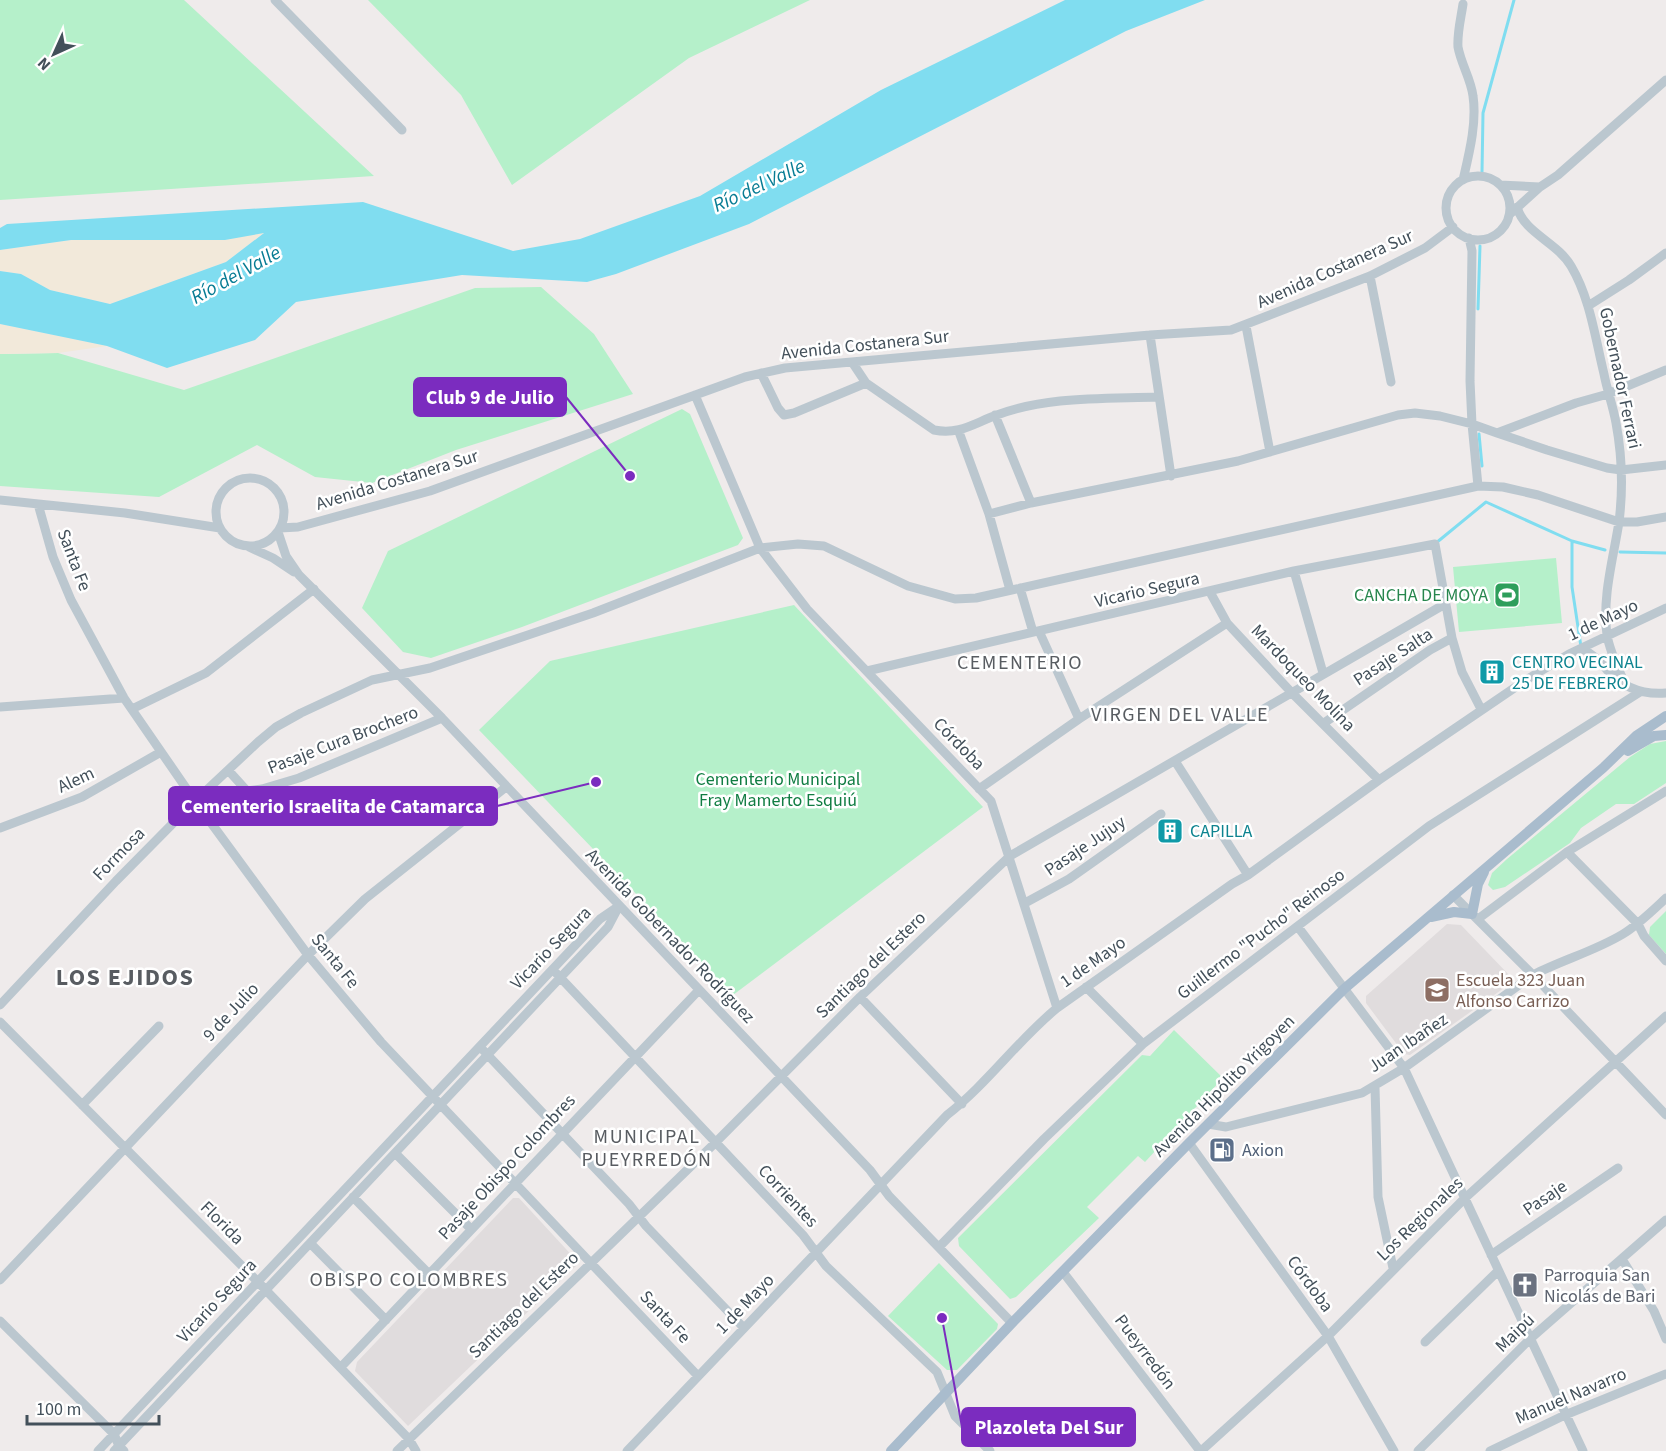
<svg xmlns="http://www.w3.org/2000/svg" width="1666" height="1451" viewBox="0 0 1666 1451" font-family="'Source Sans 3',sans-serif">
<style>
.education{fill:#e0dcdd}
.green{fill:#b5f0ca}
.sand{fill:#f2e9da}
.water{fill:#80ddf0}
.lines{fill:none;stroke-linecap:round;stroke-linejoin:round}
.stream{stroke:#80ddf0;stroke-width:3}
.minor{stroke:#bbc7cf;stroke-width:9}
.major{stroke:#a9bccd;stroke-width:10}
.labels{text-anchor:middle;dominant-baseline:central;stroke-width:5;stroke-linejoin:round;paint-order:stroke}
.street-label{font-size:18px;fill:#43505a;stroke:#fff}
.leisure-label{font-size:18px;fill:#27864d;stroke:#fff;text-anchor:end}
.culture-label{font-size:18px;fill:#0d838f;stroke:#fff;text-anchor:start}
.park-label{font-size:18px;fill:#117d43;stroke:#fff}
.education-label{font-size:18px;fill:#785e54;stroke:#fff;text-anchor:start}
.service-label{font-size:18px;fill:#4e5e75;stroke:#fff;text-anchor:start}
.worship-label{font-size:18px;fill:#5b616d;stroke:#fff;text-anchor:start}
.water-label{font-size:20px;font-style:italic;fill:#077c94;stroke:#fff}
.neighbourhood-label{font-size:20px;letter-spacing:1.5px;fill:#585c61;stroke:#fff}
.district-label{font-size:24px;font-weight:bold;letter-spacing:1.5px;fill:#585c61;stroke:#fff}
.leader{fill:none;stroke:#7b2cbf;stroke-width:2}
.callout-dot{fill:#7b2cbf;stroke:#fff;stroke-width:2}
.callout{fill:#7b2cbf;stroke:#7b2cbf;stroke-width:2}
.callout-label{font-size:20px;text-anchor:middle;font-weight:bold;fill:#fff}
</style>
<rect width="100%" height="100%" fill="#efebeb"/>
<!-- education -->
<path class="education" d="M1447,924L1461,925L1511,977V983L1410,1055L1404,1054L1366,1003V996Z
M513,1198H519L577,1261L576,1266L408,1426L355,1371L357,1362Z"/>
<!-- green -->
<path class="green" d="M0,0H184L374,176L0,200Z
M368,0H810L689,58L512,185L461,95Z
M541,287L594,334L633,394L456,450L372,483L315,477L257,445L159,497L0,486V354L58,353L184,390L475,288Z
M682,409L690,414L743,538L738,545L522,627L431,658L403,652L362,608L388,551Z
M1556,558L1562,623L1459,632L1453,567Z
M794,605L983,807L733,995L479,730L550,661Z
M1666,741V783L1634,804H1616L1581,828L1570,843L1505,887L1493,890L1488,885L1492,873L1507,859L1630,757L1650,744Z
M1666,911V954L1649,935L1650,927Z
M1174,1030L1223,1078L1145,1162L1138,1156L1087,1207L1099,1218L1016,1297L1010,1299L959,1246L958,1238L1142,1055L1150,1056Z
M939,1263L998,1324L997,1329L957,1370H947L888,1316Z"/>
<!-- sand -->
<path class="sand" d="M265,232L226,262L110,304L50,290L21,274L0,271V250L71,240H225Z
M0,324L107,346L58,353L0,354Z"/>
<!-- water -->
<path class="water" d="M1065,0H1205L1126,31L749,224L616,274L587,282L462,275L296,302L255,340L167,368L107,346L0,324V271L21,274L50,290L110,304L226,262L264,233L225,240H71L0,250V228L7,224L363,202L513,251L580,239L700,196L881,90Z"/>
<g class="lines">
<!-- stream -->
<path class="stream" d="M1482,172L1483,113L1514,0
M1478,309L1480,246
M1479,434L1482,466
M1572,541V587L1581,647
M1436,543L1486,502L1572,541L1605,550
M1620,552L1666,553"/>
<!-- minor -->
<path class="minor" d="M275,0L402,130
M1446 208a32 32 0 1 1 64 0a32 32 0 1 1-64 0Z
M1463,180C1469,154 1477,123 1473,96C1471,79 1461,64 1458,47C1457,33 1461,18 1463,4
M1500,185L1540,187
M1517,207C1524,233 1557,242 1571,266C1590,298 1595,337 1604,374C1607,390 1613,406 1616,423C1622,455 1623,490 1619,522C1613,560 1602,597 1607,635C1610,653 1619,670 1626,686
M1510,214L1540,187L1558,175L1666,80
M1469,238L1472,251L1470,381L1472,424L1478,486
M1370,276L1391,382
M1588,306L1629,280L1666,253
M1246,326L1270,452
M1150,335L1171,476
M852,362L866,383L934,430C958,435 973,424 994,416C1046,396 1103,399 1158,397
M761,373L778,408L784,415L794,413L866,383
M695,395L760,548L807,609L991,801L1057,1008
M995,415L1031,503
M959,432L989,514L1010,590
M1497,433L1547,450L1607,468L1621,470L1666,465
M216 512a34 34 0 1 1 68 0a34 34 0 1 1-68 0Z
M0,500L125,513L220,528
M38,504L53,557L71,600L124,698L195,801L308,955L381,1042L698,1376
M989,514L1031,503L1238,461L1398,415L1415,413L1440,416L1472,424L1497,433L1576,403L1608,394L1666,370
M280,528L298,527L430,491L745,377L785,368L1150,335L1231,330L1370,276L1425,248L1453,227
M278,532L286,556L299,575L442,718L870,1170L889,1196L1012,1323
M249,547L273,558L294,572
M1294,571L1323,673
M1020,588L1033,632
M1210,592L1227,623L1292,693L1379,780
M1039,631L1079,719
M1582,649C1593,654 1599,660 1607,670C1623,688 1642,695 1666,693
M867,671L1294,571L1435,544L1452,638L1462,672L1481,709
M0,707L124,698
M132,709L206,673L314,589
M1324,723L1430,650L1452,638
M1175,761L1248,875
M228,770L247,791L262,789L299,778L442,718
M979,789L1079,719L1227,623
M0,828L82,797L161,752
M1567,852L1638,924L1644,936L1666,961
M1453,895L1533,975L1666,1115
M1025,903L1069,879L1161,814
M1478,919L1567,852L1666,791
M1298,927L1404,1068L1583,1451
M556,973L803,1235L826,1266L937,1372L955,1416L990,1451
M1086,987L1143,1044
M860,997L962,1104
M0,1005L116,881L195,801L258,742L276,727L301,713L372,680L430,668L593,613L760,548L798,544L824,546L908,586L955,599L976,598L1478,486L1503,487L1538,495L1619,522H1637L1666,517
M0,1022L258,1282L409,1439L416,1451
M483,1050L629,1204L646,1226L744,1328
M1375,1087L1378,1197L1393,1268
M82,1105L159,1026
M1208,1124L1226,1127L1362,1093L1404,1068L1533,975C1562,960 1595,951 1623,934C1639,924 1652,911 1666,898
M1189,1143L1328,1336L1394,1451
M395,1153L471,1229
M353,1197L429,1274
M310,1243L386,1320
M939,1247L1044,1139L1143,1044L1429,826L1640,692
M1491,1255L1618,1168
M1622,1259L1654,1311L1666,1339
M1063,1272L1200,1451
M0,1280L308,955L365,899L506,787
M0,1321L114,1434L119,1446L124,1451
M1425,1342L1498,1271
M341,1367L699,990
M98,1451L600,919L619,906
M114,1451L608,927L618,908
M397,1451L716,1142L860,997L1010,856L1445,604
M627,1451L947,1115C987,1084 1017,1041 1057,1008L1232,884L1248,875L1379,780L1526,680L1569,654L1666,608
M1201,1451L1328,1336L1464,1199L1666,1016
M1418,1451L1531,1338L1666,1220
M1490,1451L1565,1415L1666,1374"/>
<!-- major -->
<path class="major" d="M1628,751L1654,736L1666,735
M1431,917L1454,912L1472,914L1478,884L1484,872
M891,1451L1012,1323L1189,1143L1344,989L1603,768L1636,736L1666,716"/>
</g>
<!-- icons -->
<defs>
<symbol id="stadium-square" viewBox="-11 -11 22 22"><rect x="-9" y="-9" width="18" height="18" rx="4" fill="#2e9e5b" stroke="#fff"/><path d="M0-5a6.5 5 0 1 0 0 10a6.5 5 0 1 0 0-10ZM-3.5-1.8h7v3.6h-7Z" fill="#fff"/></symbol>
<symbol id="building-square" viewBox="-11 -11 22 22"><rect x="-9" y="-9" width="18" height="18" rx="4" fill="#0f9aa8" stroke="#fff"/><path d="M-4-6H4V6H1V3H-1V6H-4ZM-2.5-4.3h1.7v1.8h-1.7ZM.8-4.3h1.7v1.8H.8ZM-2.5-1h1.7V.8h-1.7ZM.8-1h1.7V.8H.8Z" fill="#fff"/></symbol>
<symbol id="school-square" viewBox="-11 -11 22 22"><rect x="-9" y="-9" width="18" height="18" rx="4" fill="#8d6e63" stroke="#fff"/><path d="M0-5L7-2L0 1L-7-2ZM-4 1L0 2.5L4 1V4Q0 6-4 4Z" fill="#fff"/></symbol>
<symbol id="fuel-square" viewBox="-11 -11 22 22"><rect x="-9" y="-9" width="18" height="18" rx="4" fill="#5c6f8a" stroke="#fff"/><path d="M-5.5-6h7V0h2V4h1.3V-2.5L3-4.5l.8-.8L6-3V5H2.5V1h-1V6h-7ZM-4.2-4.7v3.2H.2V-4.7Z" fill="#fff"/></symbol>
<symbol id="church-square" viewBox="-11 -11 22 22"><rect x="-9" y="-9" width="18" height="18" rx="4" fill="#6b7280" stroke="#fff"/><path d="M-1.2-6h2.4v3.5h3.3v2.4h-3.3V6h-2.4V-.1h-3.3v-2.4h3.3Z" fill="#fff"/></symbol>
</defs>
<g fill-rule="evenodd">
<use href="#stadium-square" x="1492" y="580" width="30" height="30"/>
<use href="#building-square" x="1477" y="657" width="30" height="30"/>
<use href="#building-square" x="1155" y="816" width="30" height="30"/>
<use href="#school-square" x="1422" y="975" width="30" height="30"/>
<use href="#fuel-square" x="1207" y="1135" width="30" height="30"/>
<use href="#church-square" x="1510" y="1270" width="30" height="30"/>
</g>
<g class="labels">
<!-- street labels -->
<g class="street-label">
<text transform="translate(1335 269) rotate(-24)">Avenida Costanera Sur</text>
<text transform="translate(865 345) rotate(-6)">Avenida Costanera Sur</text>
<text transform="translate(1620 378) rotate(78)">Gobernador Ferrari</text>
<text transform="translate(397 480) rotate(-17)">Avenida Costanera Sur</text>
<text transform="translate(74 560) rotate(69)">Santa Fe</text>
<text transform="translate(1147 590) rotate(-13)">Vicario Segura</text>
<text transform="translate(1603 620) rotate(-25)">1 de Mayo</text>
<text transform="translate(1393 657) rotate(-33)">Pasaje Salta</text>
<text transform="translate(1303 678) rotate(46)">Mardoqueo Molina</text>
<text transform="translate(343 740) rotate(-21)">Pasaje Cura Brochero</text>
<text transform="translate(959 744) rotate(46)">Córdoba</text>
<text transform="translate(76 780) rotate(-25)">Alem</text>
<text transform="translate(1085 846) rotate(-34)">Pasaje Jujuy</text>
<text transform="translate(119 854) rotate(-46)">Formosa</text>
<text transform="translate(1261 934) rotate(-37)">Guillermo "Pucho" Reinoso</text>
<text transform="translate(670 936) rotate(46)">Avenida Gobernador Rodríguez</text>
<text transform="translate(551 948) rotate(-46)">Vicario Segura</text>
<text transform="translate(335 961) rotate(51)">Santa Fe</text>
<text transform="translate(1093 962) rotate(-35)">1 de Mayo</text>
<text transform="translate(871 965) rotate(-44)">Santiago del Estero</text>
<text transform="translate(231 1012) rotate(-47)">9 de Julio</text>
<text transform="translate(1408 1043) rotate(-34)">Juan Ibañez</text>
<text transform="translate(1224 1086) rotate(-45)">Avenida Hipólito Yrigoyen</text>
<text transform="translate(507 1167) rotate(-47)">Pasaje Obispo Colombres</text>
<text transform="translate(788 1196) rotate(47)">Corrientes</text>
<text transform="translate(1545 1198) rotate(-34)">Pasaje</text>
<text transform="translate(1420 1219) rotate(-44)">Los Regionales</text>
<text transform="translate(222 1223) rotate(45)">Florida</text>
<text transform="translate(1310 1284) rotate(54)">Córdoba</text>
<text transform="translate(217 1301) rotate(-47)">Vicario Segura</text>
<text transform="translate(745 1304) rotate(-46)">1 de Mayo</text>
<text transform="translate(524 1305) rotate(-44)">Santiago del Estero</text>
<text transform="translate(665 1317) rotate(47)">Santa Fe</text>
<text transform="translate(1515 1333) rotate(-44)">Maipú</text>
<text transform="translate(1145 1352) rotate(53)">Pueyrredón</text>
<text transform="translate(1571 1396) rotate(-23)">Manuel Navarro</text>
</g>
<!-- leisure labels -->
<g class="leisure-label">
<text x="1488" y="595">CANCHA DE MOYA</text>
</g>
<!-- culture labels -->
<g class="culture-label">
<text x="1512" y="662">CENTRO VECINAL<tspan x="1512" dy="21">25 DE FEBRERO</tspan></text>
<text x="1190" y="831">CAPILLA</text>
</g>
<!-- park labels -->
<g class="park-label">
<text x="778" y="779">Cementerio Municipal<tspan x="778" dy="21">Fray Mamerto Esquiú</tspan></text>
</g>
<!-- education labels -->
<g class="education-label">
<text x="1456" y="980">Escuela 323 Juan<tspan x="1456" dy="21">Alfonso Carrizo</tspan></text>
</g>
<!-- service labels -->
<g class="service-label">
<text x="1242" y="1150">Axion</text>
</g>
<!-- worship labels -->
<g class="worship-label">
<text x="1544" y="1275">Parroquia San<tspan x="1544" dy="21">Nicolás de Bari</tspan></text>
</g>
<!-- water labels -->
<g class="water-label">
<text transform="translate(759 186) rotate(-25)">Río del Valle</text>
<text transform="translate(236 275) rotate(-29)">Río del Valle</text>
</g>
<!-- neighbourhood labels -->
<g class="neighbourhood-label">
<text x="1020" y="663">CEMENTERIO</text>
<text x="1180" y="715">VIRGEN DEL VALLE</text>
<text x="647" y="1137">MUNICIPAL<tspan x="647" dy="23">PUEYRREDÓN</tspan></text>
<text x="409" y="1280">OBISPO COLOMBRES</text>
</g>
<!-- district labels -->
<g class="district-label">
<text x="125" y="977">LOS EJIDOS</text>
</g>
</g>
<!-- callouts -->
<path class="leader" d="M630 476L566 397M596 782L497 806M942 1318L962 1427"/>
<g class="callout-dot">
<circle cx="630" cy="476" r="6"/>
<circle cx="596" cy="782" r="6"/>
<circle cx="942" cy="1318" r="6"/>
</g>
<g class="callout">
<rect x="414" y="378" width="152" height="38" rx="6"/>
<rect x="169" y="787" width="328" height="38" rx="6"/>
<rect x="962" y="1408" width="173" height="38" rx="6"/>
</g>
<g class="callout-label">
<text x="490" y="404">Club 9 de Julio</text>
<text x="333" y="813">Cementerio Israelita de Catamarca</text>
<text x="1049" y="1434">Plazoleta Del Sur</text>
</g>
<!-- north arrow -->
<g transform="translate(54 54) rotate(225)" stroke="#ffffff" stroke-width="4.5" paint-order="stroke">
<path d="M0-4.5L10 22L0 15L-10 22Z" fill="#43505a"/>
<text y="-9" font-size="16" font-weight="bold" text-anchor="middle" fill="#43505a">N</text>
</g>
<!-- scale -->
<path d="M27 1415v9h132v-9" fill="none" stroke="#43505a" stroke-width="3"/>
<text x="36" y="1415" font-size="18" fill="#43505a" stroke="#ffffff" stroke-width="4.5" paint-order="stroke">100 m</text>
</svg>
